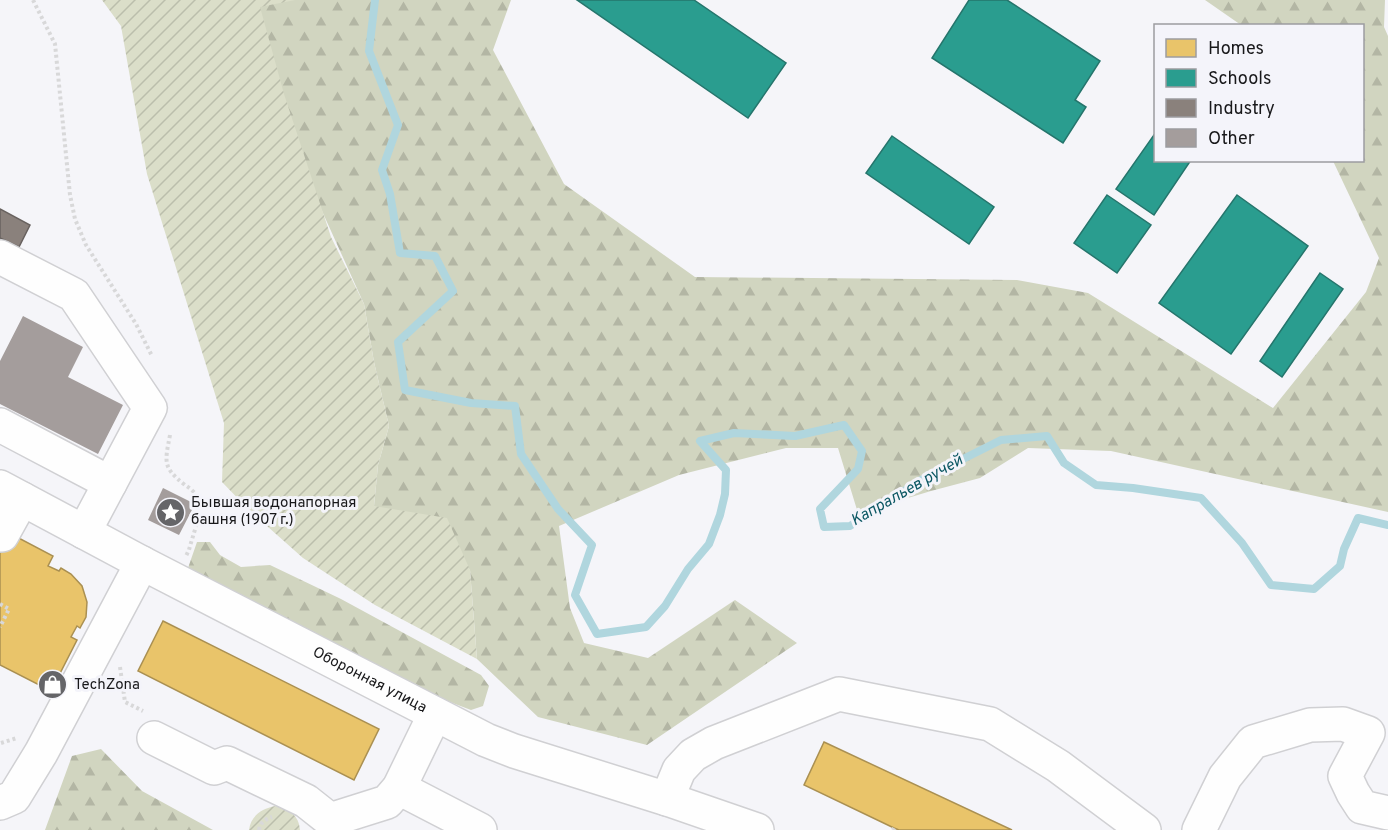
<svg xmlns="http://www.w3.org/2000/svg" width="1388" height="830" viewBox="0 0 1388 830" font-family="Overpass,sans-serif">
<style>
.forest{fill:url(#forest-firs)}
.garden{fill:url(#garden-furrows)}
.homes{fill:#e9c46a;stroke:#aa9052;stroke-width:1.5}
.schools{fill:#2a9d8f;stroke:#25756c;stroke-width:1.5}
.industry{fill:#8a817c;stroke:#68625f;stroke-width:1.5}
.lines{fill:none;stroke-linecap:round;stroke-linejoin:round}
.stream{stroke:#b0d6de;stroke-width:8}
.building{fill:#a49d9c}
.minor-casing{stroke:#d0d0d3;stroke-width:36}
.path{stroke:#d8d8d9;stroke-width:4;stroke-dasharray:3 3;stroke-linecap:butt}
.minor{stroke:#fefefe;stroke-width:33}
.labels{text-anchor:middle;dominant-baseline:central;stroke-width:6;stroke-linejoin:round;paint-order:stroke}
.poi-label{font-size:15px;fill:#18181a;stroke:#f4f4fa;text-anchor:start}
.street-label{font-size:15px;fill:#18181a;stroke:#f4f4fa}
.water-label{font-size:16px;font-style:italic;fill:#0b5763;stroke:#f4f4fa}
</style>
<defs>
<pattern id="forest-firs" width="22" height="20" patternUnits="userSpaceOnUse" patternTransform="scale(1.5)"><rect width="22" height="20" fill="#d1d5c0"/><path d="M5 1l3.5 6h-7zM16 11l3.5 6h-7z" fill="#b3b6a4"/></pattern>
<pattern id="garden-furrows" width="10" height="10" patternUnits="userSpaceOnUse" patternTransform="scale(1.5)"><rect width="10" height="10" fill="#dbdec9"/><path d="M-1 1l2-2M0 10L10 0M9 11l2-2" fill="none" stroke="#bbbeac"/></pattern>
</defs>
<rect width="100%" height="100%" fill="#f5f5f9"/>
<!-- forest -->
<path class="forest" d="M252,0H511L493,50L564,184L695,277L1017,280L1088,293L1273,408L1366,292L1379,258L1333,161L1362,160V26L1241,25L1205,0H1385L1384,27L1388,36V512L1111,451L1028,448L980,478L931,491L858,513L838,448H786L679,475L559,526L570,608L584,643L648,658L735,600L797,643L647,745L538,717L477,659L470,570L374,506L378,465L389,426L374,362L364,304L266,87Z
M197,542H210L220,555L241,567L270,565L341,599L481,675L489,686L483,706L471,710L421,691L188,568Z
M101,749L142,791L213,830H45L72,756Z"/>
<!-- garden -->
<path class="garden" d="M102,0H295L260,7L284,94L331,237L364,304L374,362L389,426L378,465L374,506L447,518L470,570L477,659L375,605L303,558L249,510L222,482L224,423L147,174L121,26Z
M275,806C289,809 299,815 300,830H249C251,815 262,809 275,806Z"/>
<!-- homes -->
<path class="homes" d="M0,534L13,535L53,556L48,566L59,571L61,568L71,574L82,586L87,602L86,617L80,628L77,626L71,637L77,640L51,691L0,665Z
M163,621L379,729L354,780L138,671Z
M824,742L1012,830H899L894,828L804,785Z"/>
<!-- schools -->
<path class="schools" d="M577,0H694L786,63L748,118Z
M969,0H1007L1100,61L1075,100L1086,107L1063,143L932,58Z
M1156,132V160H1191L1154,215L1116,189Z
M892,136L994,207L969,244L866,173Z
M1107,195L1151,225L1117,273L1074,243Z
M1237,195L1308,246L1231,354L1159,303Z
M1320,273L1343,289L1282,377L1260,361Z"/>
<!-- industry -->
<path class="industry" d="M0,209L30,225L19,247L0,238Z"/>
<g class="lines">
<!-- stream -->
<path class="stream" d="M375,0L369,51L398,125L382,170L390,194L400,253L435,256L453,291L398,342L405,390L471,403L515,406L521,454L558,509L592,545L575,595L597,634L646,627L665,606L688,569L709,544L720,515L725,494L726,470L700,441L734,433L795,436L844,425L862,451L858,469L820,509L824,527L850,526L921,480L1001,440L1047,436L1064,463L1096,485L1133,488L1201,498L1242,543L1271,585L1314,589L1340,566L1344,549L1358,518L1388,525"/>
</g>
<!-- building -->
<path class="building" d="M23,316L83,347L68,377L123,405L98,454L0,404V361Z
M163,488L195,504L179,535L148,520Z"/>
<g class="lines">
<defs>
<g id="minor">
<path d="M0,257L74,295L150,408L84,532"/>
<path d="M0,425L110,483"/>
<path id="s1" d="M0,487L142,563L486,740L514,751L667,799L757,830"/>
<path d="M2,535L22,499"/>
<path d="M154,738L214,768L227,763L306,801L330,820"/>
<path d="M399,788L480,830"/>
<path d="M667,799L679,770L693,755L714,743L839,694L990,724L1058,766L1144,830"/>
<path d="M0,803L14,797L41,753L142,563"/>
<path d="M330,820L387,802L399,788L435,714"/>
<path d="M1199,830L1225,777L1253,742L1310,725L1343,724L1368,733L1345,776L1353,793L1362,807L1388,813"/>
</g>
</defs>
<!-- minor casing -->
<use href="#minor" class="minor-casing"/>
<!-- path -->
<path class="path" d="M33,0L55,44L70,195L75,219L86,245L136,324L152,356
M170,435C165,462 162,467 185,485C190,488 196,493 198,499C203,511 192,537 189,550L186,556
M0,604L9,609L0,627
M120,667L125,702L143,711
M1,743L17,738
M259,830C260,822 266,819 272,817
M893,830L894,828"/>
<!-- minor -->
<use href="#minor" class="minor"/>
</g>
<!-- icons -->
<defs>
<symbol id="sight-disc" viewBox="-11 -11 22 22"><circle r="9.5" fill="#656568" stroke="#f4f4fa"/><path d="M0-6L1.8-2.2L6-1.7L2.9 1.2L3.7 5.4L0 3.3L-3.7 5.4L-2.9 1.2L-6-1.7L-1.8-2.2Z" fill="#fff"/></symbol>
<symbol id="shop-disc" viewBox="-11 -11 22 22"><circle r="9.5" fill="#656568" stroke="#f4f4fa"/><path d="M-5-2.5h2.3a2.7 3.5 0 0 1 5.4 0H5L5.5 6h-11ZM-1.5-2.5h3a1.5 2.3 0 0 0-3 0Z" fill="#fff"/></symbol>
</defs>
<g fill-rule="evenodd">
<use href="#sight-disc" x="154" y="496" width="33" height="33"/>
<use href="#shop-disc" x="36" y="668" width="33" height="33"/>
</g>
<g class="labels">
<!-- poi labels -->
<g class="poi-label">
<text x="191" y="503">Бывшая водонапорная<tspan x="191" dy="17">башня (1907 г.)</tspan></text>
<text x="74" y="685">TechZona</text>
</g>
<!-- street labels -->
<g class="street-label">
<text stroke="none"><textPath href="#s1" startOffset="417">Оборонная улица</textPath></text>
</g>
<!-- water labels -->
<g class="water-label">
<text transform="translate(907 491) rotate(-30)">Капральев ручей</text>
</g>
</g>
<!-- legend -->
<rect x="1154" y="24" width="210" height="138" fill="#f4f4fa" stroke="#9c9ca0" stroke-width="1.5"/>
<rect x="1166" y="39" width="30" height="18" fill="#e9c46a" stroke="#9c9ca0" stroke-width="1.5"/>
<text x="1208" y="54" font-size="18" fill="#18181a">Homes</text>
<rect x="1166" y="69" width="30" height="18" fill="#2a9d8f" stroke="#9c9ca0" stroke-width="1.5"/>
<text x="1208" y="84" font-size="18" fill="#18181a">Schools</text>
<rect x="1166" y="99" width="30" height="18" fill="#8a817c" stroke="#9c9ca0" stroke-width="1.5"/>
<text x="1208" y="114" font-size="18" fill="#18181a">Industry</text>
<rect x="1166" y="129" width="30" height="18" fill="#a49d9c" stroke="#9c9ca0" stroke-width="1.5"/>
<text x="1208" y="144" font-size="18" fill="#18181a">Other</text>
</svg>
